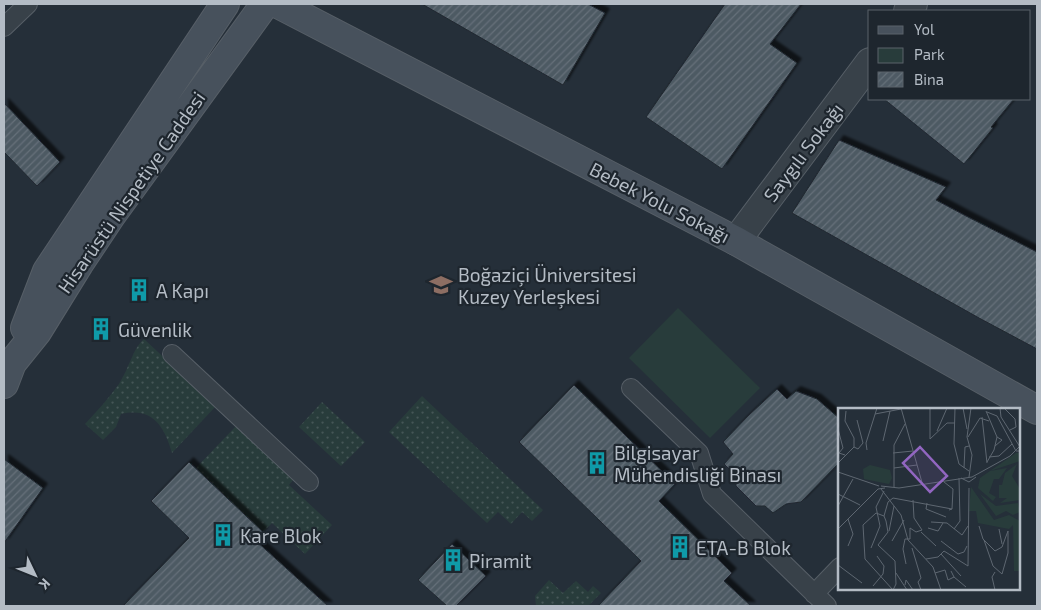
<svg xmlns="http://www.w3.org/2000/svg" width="1041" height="610" viewBox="0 0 1041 610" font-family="'Exo 2',sans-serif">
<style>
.grass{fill:url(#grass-dots)}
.park{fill:#283c3b}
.building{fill:url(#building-hatch);stroke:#202830;filter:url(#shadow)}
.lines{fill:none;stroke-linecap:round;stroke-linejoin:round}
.service-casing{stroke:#575f67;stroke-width:20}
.minor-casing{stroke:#575f67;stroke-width:30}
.secondary-casing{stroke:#575f67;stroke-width:30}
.service{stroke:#384149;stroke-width:18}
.minor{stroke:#384149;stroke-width:28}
.secondary{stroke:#47515c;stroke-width:28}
.labels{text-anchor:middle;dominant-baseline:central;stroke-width:4.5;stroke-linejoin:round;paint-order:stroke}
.street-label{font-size:19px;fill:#b4bcc5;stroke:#1e262e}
.poi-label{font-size:19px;fill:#b4bcc5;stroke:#1e262e;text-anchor:start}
.inset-road{fill:none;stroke:#5e6771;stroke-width:1}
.view{fill:#9266c1;fill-opacity:0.15;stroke:#9266c1;stroke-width:2.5}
.inset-edge{fill:none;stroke:#b4bcc5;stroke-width:2.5}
</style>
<defs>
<pattern id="grass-dots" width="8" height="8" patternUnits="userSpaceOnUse" patternTransform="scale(1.25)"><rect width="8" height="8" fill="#283c3b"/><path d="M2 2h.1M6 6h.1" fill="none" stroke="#455656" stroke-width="1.8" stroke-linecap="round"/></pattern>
<pattern id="building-hatch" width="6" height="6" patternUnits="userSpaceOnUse" patternTransform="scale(1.25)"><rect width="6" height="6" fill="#4e5a64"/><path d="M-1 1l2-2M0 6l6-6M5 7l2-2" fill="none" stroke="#657079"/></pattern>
<filter id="shadow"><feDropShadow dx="4.5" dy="-4.5" stdDeviation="1" flood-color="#0009"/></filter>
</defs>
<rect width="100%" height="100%" fill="#252f39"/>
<!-- grass -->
<path class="grass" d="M144,339L216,406L172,453C164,426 153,407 121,414L116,427L103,440L85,424C97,411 109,398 119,384C122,378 126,372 128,366C133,356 135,347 144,339Z
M422,396L543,510L532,521L522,512L511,524L498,512L487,523L389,432Z
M322,402L365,442L341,466L299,427Z
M236,426L293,480L289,485L332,525L305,554L272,523L263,532L196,468Z
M549,580L563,593L576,581L588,592L593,586L601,593L588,606H536L535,596Z"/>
<!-- park -->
<path class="park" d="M678,308L760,388L710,438L629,358Z"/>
<!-- building -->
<path class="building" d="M422,4H588L605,13L563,85Z
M725,4H801L770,44L797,63L722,169L646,117Z
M884,99H1014L991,127L993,128L964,164Z
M4,103L60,162L37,186L4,152Z
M839,140L946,187L936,200L966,216L1037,252V349L979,318L792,213Z
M574,385L675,484L659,501L732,573L724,581L751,606H598L641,561L519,442Z
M777,389L787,399L796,391L817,399L840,419V462L801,502L786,504L773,513L765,506H756L736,486L735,475L724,464L733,454L723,442L749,415Z
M4,459L43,488L4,543Z
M189,462L263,532L255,540L328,606H123L189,538L151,501Z
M452,544L486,576L456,606H447L418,580Z"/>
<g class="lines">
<defs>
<path id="service" d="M4,27L28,4
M172,354L309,482
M631,388L699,453L712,494L827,606
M814,594L840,567"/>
<path id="minor" d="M908,11L913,4
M736,241L870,62"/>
<path id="secondary" d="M278,4L736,241L1037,410
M25,328L47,271L225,4
M4,384L12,363L37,332L79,264L111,216L265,4"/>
</defs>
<!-- service casing -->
<use href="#service" class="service-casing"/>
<!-- minor casing -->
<use href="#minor" class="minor-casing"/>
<!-- secondary casing -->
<use href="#secondary" class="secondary-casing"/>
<!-- service -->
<use href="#service" class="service"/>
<!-- minor -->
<use href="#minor" class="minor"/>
<!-- secondary -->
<use href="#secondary" class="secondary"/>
</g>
<!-- icons -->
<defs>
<symbol id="university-bare" viewBox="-9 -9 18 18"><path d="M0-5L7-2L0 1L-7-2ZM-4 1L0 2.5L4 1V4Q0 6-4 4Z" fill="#8d6e63" stroke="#1e262e" stroke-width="2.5" paint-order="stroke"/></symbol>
<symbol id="building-bare" viewBox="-9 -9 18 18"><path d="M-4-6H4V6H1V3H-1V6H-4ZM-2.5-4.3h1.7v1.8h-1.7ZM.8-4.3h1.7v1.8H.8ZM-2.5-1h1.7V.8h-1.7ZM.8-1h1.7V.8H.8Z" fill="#0f9aa8" stroke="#1e262e" stroke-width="2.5" paint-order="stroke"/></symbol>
</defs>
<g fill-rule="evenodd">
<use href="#university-bare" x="425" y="269" width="32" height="32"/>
<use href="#building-bare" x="123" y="274" width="32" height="32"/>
<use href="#building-bare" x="85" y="313" width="32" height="32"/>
<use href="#building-bare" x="581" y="447" width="32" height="32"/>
<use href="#building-bare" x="207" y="519" width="32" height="32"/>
<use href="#building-bare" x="664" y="531" width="32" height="32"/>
<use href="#building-bare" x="437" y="544" width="32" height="32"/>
</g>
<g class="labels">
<!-- street labels -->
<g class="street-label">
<text transform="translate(803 152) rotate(-53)">Saygılı Sokağı</text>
<text transform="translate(131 192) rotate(-55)">Hisarüstü Nispetiye Caddesi</text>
<text transform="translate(660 202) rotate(27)">Bebek Yolu Sokağı</text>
</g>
<!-- poi labels -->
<g class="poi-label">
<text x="458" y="274">Boğaziçi Üniversitesi<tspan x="458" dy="22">Kuzey Yerleşkesi</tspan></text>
<text x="156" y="290">A Kapı</text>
<text x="118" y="329">Güvenlik</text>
<text x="614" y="452">Bilgisayar<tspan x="614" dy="22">Mühendisliği Binası</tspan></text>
<text x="240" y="535">Kare Blok</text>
<text x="696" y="547">ETA-B Blok</text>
<text x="469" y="560">Piramit</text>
</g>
</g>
<!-- overview -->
<g transform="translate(838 408)">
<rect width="182" height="182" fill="#252f39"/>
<path d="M178,45H182V53L152,63Z" fill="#283c3b"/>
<path d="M179,56L174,68L182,81V92L162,95L169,90H161V77H164L167,65ZM169,60L161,71H156L151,85L158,89L155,93L140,80L142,70L152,63ZM133,79L156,112L171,107L182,113V163H176L175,117L171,121L140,115L138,103H131ZM142,86L158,98L180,95L182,104L175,107L168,103L158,108Z" fill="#283c3b"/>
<path d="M32,57L52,62L54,70L51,76L26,71L25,61Z" fill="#283c3b"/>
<path class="inset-road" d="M63,0L85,78M92,0V31L109,15H117M117,0L116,36L121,56L131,63M125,0L129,21M162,0L163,9L182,39M166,0L177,11L178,19L172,22M148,3L159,29L156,42L149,54M149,4L159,8L178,43H183M37,6L63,1M144,9L149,55M0,21L5,40L1,45L7,47M99,23L109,0M130,29L142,10L151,13M45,33L52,3M157,38L164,32L159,29M16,39L20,41L25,35L19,12M29,42L28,35L39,0M55,45L75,43M151,49L161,48L174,36M0,55L16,39V30L7,13L8,3M56,60L79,57M126,60L127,39L131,38M0,64L41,78M131,69L134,47L129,29L133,0M123,70L131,74L138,69M106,74L115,81L114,101M43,78L61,80L134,69L172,48L183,37M56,79V37L67,16M43,81L63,107L70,132L95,159L103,182M0,86L22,97M89,95L88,101L108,109M0,98L15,71M46,108L50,94L55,90L114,101L111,102M10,111L15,126L10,138M93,114L109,115L124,127L130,118M141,118L145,131L157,143L164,139L170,123V145L164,166L155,158L146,132M90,120L100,123L105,115M0,121L40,81L47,80M116,121L122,113L121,70M161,121L164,136M51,123L56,98M83,124L98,138M54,133L66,112M103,133L120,146L126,144L129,138M33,140L42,118L38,99L46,83M74,140L83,170L80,174L83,182M103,146L123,168M88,151L100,149L106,143L130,158L131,80M68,156L65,141L67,131H72V120L78,124L84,122L76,110L75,92M0,157L24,175M58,165L69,182M97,165L107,162L110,172L116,169L113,163M116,169L128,179M67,177L68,172L75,182M35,178L45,166L46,158L39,148M55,182L27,151L25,117L38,105L46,108L48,113L50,124L40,137L57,153L58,176L55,182M157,182L154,169L157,164"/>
<path class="view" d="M82,39L109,68L92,84L65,55Z"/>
<rect width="182" height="182" class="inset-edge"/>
</g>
<!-- border -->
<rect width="1041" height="610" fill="none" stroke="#b4bcc5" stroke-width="10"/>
<!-- legend -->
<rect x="868" y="10" width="162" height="90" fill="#1e262e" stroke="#5a626a"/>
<rect x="878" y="26" width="25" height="8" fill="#47515c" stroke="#5a626a"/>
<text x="914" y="35" font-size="15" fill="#b4bcc5">Yol</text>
<rect x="878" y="48" width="25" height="15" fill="#283c3b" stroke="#5a626a"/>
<text x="914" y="60" font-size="15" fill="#b4bcc5">Park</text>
<rect x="878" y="72" width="25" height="15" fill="url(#building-hatch)" stroke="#5a626a"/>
<text x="914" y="85" font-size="15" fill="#b4bcc5">Bina</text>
<!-- north arrow -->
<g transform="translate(35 575) rotate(133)" stroke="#1e262e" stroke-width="4" paint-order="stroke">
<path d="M0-4L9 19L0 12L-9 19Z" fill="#b4bcc5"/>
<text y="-8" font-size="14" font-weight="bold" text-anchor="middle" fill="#b4bcc5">K</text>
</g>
</svg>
